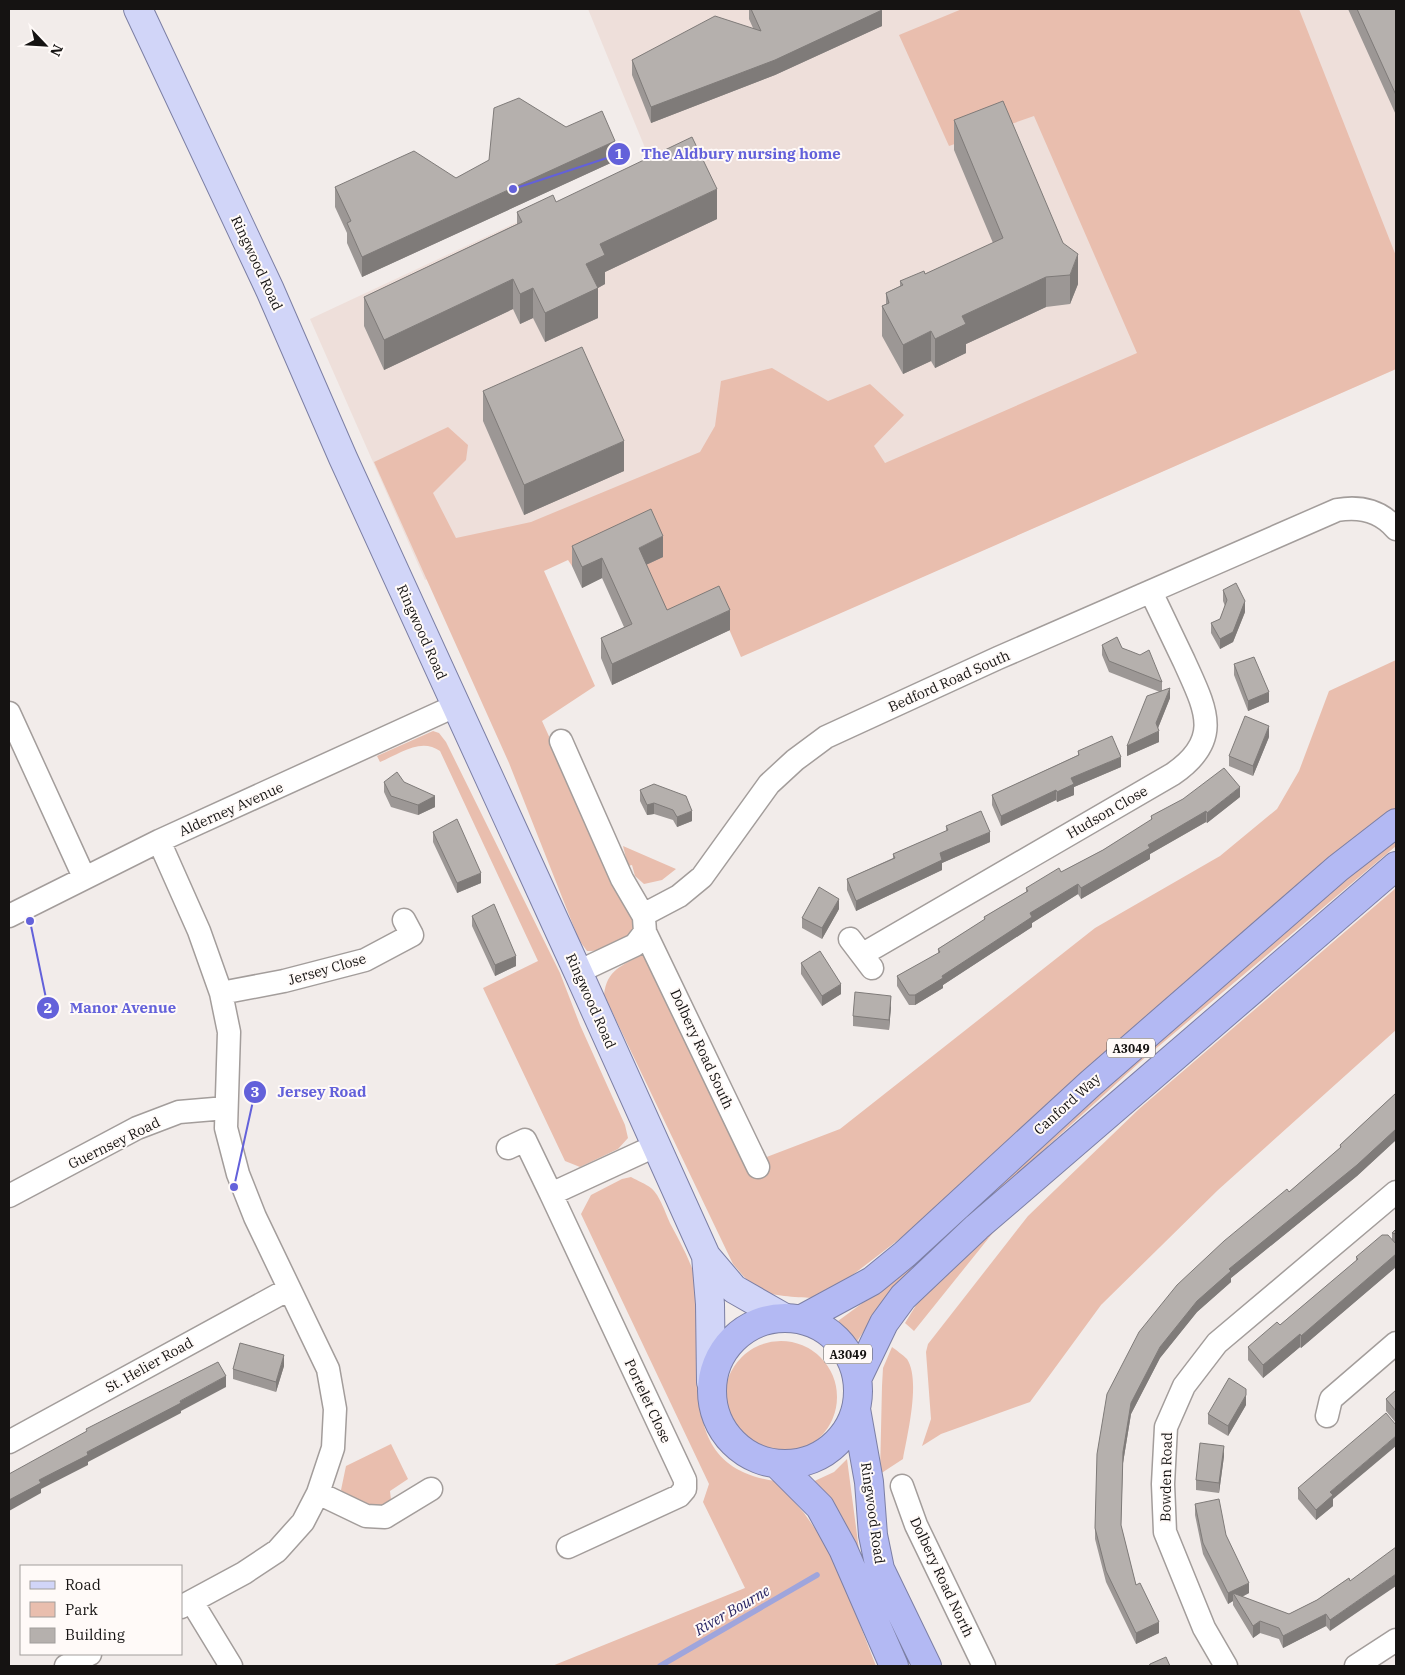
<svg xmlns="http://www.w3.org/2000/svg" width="1405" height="1675" viewBox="0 0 1405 1675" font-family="'IBM Plex Serif',serif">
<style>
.built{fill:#eedfda}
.green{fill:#e9beae}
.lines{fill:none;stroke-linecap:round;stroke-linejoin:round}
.stream{stroke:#9fa5dc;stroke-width:5.5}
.minor-casing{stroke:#a39d9b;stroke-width:25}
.major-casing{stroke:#7c7fa4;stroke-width:30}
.highway-casing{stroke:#7c7fa4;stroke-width:30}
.minor{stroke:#fff;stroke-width:22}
.major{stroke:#d1d5f8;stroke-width:28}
.highway{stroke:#b3b9f3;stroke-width:28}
.wall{fill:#9c9795}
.shaded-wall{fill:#7f7b79}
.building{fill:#b5b0ad;stroke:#7f7b79}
.labels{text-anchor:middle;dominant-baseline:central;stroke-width:4;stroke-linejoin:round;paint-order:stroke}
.shield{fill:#fffaf8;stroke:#5b5857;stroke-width:1}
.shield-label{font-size:12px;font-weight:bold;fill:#151312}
.street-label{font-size:14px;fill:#151312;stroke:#fffaf8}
.water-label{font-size:15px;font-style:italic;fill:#231f60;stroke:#fffaf8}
.leader{fill:none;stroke:#6361da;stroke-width:2}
.callout-dot{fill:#6361da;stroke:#fffaf8;stroke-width:2}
.mark-label{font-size:15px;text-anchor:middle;font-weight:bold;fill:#fff}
.callout-label{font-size:15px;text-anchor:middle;font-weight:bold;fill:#6361da;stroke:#fffaf8;stroke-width:4;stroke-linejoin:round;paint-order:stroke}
</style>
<rect width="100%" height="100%" fill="#f2ecea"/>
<!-- built -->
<path class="built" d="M588,9H1396V369L794,633L718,466L425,580L310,319L650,160Z"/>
<!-- green -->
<path class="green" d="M962,9H1299L1396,256V369L741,657L719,606L667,630L639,568L651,529L572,566L568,560L544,571L595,686L542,721L636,927C624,944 608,951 587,951L579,940L509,763L374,462L448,427L468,445L466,460L433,493L456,538L531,522L700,452L715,426L721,381L772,368L828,401L870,384L904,415L874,446L885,463L1137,353L1034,116L949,146L899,35Z
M1396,660V810C1209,977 1025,1148 823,1297C811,1299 771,1296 761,1291C750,1285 741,1273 733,1264L604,995C607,969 622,966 643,954L650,956L764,1158L840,1129L1095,928L1220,856L1277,809L1299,771L1329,691Z
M433,731L439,733L446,742L560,973L580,1025L625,1125L628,1138L618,1149L580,1167L565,1161L483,988L538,961L440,751C421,737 399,754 380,762L377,756Z
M1396,835V846L1140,1062L969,1218L877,1311L856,1343L838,1321L883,1288L1095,1089Z
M623,846L676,869L662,880L644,884L635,876L632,865L628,866Z
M1396,888V1030L1218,1190L1101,1305L1030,1402L941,1434L922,1446L931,1419L926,1352L928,1344L1028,1216L1139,1109Z
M631,1177C638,1181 646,1184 651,1188C660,1195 666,1215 671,1225C682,1246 696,1270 699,1295C705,1367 672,1467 776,1481L804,1513L832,1553L876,1666H552L745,1588L703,1502L709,1484L581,1214L591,1195L622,1179Z
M1004,1219L914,1331L905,1323L918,1302Z
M725 1397a56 56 0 1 1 112 0a56 56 0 1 1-112 0Z
M892,1347C896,1350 903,1355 907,1359C921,1380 907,1436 903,1459L880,1474L882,1386L883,1368Z
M391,1444L408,1479L390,1491L391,1500L387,1507C372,1511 351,1502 341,1490L346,1466Z
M847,1459L859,1550L883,1612L808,1484L834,1472Z"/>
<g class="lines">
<!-- stream -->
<path class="stream" d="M660,1666L817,1575"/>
<defs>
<path id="minor" d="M9,713L84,877
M561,741L622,879L643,915
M159,841L199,931L221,993L229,1032L226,1128L238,1174L255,1217L328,1369L335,1409L333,1448L318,1493L303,1522L277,1551L244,1573L181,1607
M643,915L679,896L702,877L769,784L795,760L826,737L998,658L1337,510C1360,506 1381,511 1396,529
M9,916L159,841L455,706
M645,932L758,1167
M850,939L872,968
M863,954L1173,774C1224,739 1205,708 1184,661C1173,638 1162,615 1151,592
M578,972L635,945L645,932L644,918
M221,993L284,981L365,960L412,935L404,920
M508,1148L525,1140L551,1194
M9,1196L137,1128L179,1112L226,1108
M1327,1416L1331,1399L1396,1343
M9,1442L289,1289
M902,1486L916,1525L984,1666
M318,1493L366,1516L385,1517L431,1489
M568,1547L679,1496L685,1489V1480L551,1194L655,1146
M192,1602L231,1666
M66,1666L90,1654
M1226,1666L1204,1628L1165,1532L1163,1484L1166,1427L1184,1386L1217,1343L1396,1192
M1356,1666L1396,1640"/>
<path id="major" d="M138,9L270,290L343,458L578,972L706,1256L734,1289L783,1317
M706,1256L710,1304L711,1382"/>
<path id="highway" d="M712 1391a73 73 0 1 1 146 0a73 73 0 1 1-146 0Z
M802,1319L872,1281L905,1254L1091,1083L1338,868L1396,823
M858,1377L884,1323L903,1297L977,1227L1396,866
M856,1409L869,1482L873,1535L880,1569L927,1666
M778,1465L820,1507L843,1549L894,1666"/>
</defs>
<!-- minor casing -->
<use href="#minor" class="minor-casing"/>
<!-- major casing -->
<use href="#major" class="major-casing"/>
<!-- highway casing -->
<use href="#highway" class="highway-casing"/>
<!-- minor -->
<use href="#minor" class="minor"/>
<!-- major -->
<use href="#major" class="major"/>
<!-- highway -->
<use href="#highway" class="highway"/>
</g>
<!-- wall -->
<path class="wall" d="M749,9H881L882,26L775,75L651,123L632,75V60L753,28L749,19Z
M1348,9H1396V115Z
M954,120L1078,284L1070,304L1046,307L966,344V353L935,368L931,361L903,374L882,336V306L886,304V293L900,286V281L925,274L993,243L954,150Z
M566,127L615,161L362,277L347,243V233L335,207V187L456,178Z
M556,202L717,219L605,272V284L598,288V318L545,342L533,318L520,324L513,309L384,370L364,326V297L517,224V212Z
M483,391L624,471L524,515L483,421Z
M572,546L663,557L646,565L667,610L730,630L612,685L601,658V638L624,627L602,578L582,588L572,566Z
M1223,590L1245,612L1233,642L1220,649L1211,633V623L1220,619L1225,606L1223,601Z
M1102,645L1122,648L1162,682V691L1170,698L1158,728L1159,742L1127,756L1160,692L1109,672L1102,655Z
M1234,664L1269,702L1248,711L1234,675Z
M1269,737L1253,776L1229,766V756Z
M1078,751L1121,767L1074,787V795L1057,802L1056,800L1001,826L992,805V795L1078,755Z
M384,782H404L435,807L418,815L391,807L384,792Z
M640,790L692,821L677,827L673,820L654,814L647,815L640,801Z
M1240,797L1207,823L1206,822L1150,854V859L1081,899L1078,894L1032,923V927L943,985V988L915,1005H909L897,986V976L938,954V949L984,920V917L1026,892V888L1061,872L1103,850L1151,820V816Z
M946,826L990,842L942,863V870L856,911L847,890V879L893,858V854L946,831Z
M433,832L481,883L457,893L433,842Z
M839,909L822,939L802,928V918Z
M472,916L516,966L495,976L472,926Z
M801,963L841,994L822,1006L801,974Z
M891,1007L889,1030L853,1026V1016Z
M1396,1093V1140L1357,1176L1231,1278V1282L1197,1312L1160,1358L1131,1414L1123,1463L1121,1526L1136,1585L1159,1633L1136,1644L1106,1582L1095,1539V1528L1107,1394L1289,1192L1340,1148V1145Z
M1396,1229V1267L1301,1348L1300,1347L1263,1378L1248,1360V1347L1280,1325L1356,1261V1257L1392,1239V1233Z
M284,1366L276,1392L233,1379V1369Z
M1396,1390V1423L1386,1411V1399Z
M1246,1405L1228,1436L1208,1424V1414Z
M1224,1456L1219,1493L1196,1490V1480Z
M1298,1488L1333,1499V1506L1316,1520L1298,1499Z
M1195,1504L1226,1535L1249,1593L1242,1597L1289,1614L1317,1600L1349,1578L1330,1631L1326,1626L1283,1648L1279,1639L1260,1633L1253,1638L1233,1605V1601L1228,1604L1203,1554L1195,1515Z"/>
<!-- shaded-wall -->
<path class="shaded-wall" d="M882,10V26L775,75L651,123V107Z
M615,141V161L362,277V257Z
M717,189V219L605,272V284L594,290L598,288V318L545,342V313L586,264L600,244Z
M1078,254V284L1070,304V275Z
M1046,277V307L966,344V353L935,368V339L962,316Z
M513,279V309L384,370V340Z
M533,288V318L520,324V294Z
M931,331V361L903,374V345Z
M624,441V471L524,515V485Z
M663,536V557L639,568V548Z
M602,558V578L582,588V567Z
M1245,601V612L1233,642L1220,649V639Z
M730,610V630L612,685V664Z
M1170,688V698L1156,733L1159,731V742L1127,756V746L1156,723Z
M1269,692V702L1248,711V701Z
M1269,726V737L1253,776V766Z
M1121,757V767L1074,787V795L1057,802V792L1071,778Z
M1240,787V797L1207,823V813Z
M1056,790V800L1001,826V816Z
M435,796V807L418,815V805Z
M654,803V814L647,815V805Z
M692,811V821L677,827V817Z
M1206,811V822L1150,854V859L1081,899V888L1148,845Z
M990,832V842L942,863V870L856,911V901L940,853Z
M481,873V883L457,893V883Z
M1078,884V894L1032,923V927L943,985V988L915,1005V995L1030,913Z
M839,899V909L822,939V928Z
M516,956V966L495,976V965Z
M841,984V994L822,1006V996Z
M891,996V1007L889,1030V1020Z
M1396,1129V1140L1357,1176L1231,1278V1282L1197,1312L1160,1358L1131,1414L1123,1463V1452L1131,1403L1160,1347L1197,1301L1229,1269Z
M1396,1254V1267L1301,1348V1336Z
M1300,1334V1347L1263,1378V1365Z
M284,1355V1366L276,1392V1382Z
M226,1376V1387L181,1411V1413L88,1462V1465L41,1489V1493L9,1511V1500L39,1480L87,1452Z
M1246,1395V1405L1228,1436V1426Z
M1396,1436V1446L1333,1499V1506L1316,1520V1510L1330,1492Z
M1224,1446V1456L1219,1493V1483Z
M1396,1574V1586L1330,1631V1620Z
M1249,1583V1593L1237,1599L1233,1593V1601L1228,1604V1593Z
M1326,1614V1626L1283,1648V1636Z
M1260,1621V1633L1253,1638V1626Z
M1159,1622V1633L1136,1644V1633Z"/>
<!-- building -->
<path class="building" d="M751,9H881L882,10L775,60L651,107L632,60L715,16L761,31Z
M1357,9H1396V95Z
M519,98L566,127L602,111L615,141L362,257L347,223L351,221L335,187L414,151L456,178L489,160L494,108Z
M1003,101L1063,243L1078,254L1070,275L1046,277L962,316L966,324L935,339L931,331L903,345L882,306L889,303L886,293L903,285L900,281L924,271L925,274L1003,238L954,120Z
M692,137L717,189L600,244L605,255L586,264L598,288L545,313L533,288L520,294L513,279L384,340L364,297L522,222L517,212L553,195L556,202Z
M582,347L624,441L524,485L483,391Z
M651,509L663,536L639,548L667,610L719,586L730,610L612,664L601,638L632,624L602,558L582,567L572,546Z
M1236,583L1245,601L1233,632L1220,639L1211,623L1220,619L1227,600L1223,590Z
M1117,637L1122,648L1130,651L1140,655L1149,650L1162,682L1109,661L1102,645Z
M1254,657L1269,692L1248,701L1234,664Z
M1170,688L1156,723L1159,731L1127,746L1147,696Z
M1245,716L1269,726L1253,766L1229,756Z
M1112,736L1121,757L1071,778L1074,784L1057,792L1056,790L1001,816L992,795L1079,755L1078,751Z
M1224,768L1240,787L1207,813L1206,811L1148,845L1150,848L1081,888L1078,884L1030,913L1032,917L942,976L943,978L915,995H909L897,976L940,952L938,949L985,919L984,917L1028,891L1026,888L1059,868L1061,872L1103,850L1152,819L1151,816L1183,799Z
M397,772L404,782L435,796L418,805L391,796L384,782Z
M654,784L686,796L692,811L677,817L673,810L654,803L647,805L640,790Z
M981,811L990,832L940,853L942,860L856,901L847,879L895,858L893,854L948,830L946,826Z
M457,819L481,873L457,883L433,832Z
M819,887L839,899L822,928L802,918Z
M494,904L516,956L495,965L472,916Z
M820,951L841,984L822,996L801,963Z
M855,992L891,996L889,1020L853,1016Z
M1396,1093V1129L1357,1165L1229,1269L1231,1271L1197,1301L1160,1347L1131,1403L1123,1452L1121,1525L1136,1585L1140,1583L1159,1622L1136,1633L1106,1571L1095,1528L1097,1454L1107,1394L1139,1332L1177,1285L1224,1241L1287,1189L1289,1192L1341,1147L1340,1145Z
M1396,1229V1234L1392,1233Z
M1382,1235H1388L1396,1244V1254L1301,1336L1300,1334L1263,1365L1248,1347L1277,1322L1280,1325L1358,1259L1356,1257Z
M240,1343L284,1355L276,1382L233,1369Z
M218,1362L226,1376L180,1401L181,1403L87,1452L88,1455L39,1480L41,1483L9,1500V1474L87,1431L86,1429Z
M1229,1378L1246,1389V1395L1228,1426L1208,1414Z
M1396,1390V1411L1386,1399Z
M1386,1413L1396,1425V1436L1330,1492L1333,1495L1316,1510L1298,1488Z
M1200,1443L1224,1446L1219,1483L1196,1480Z
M1219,1499L1226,1535L1249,1583L1228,1593L1203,1543L1195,1504Z
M1396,1547V1574L1330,1620L1326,1614L1283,1636L1279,1628L1260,1621L1253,1626L1233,1593L1289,1614L1317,1600L1349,1578L1350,1581Z
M1166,1657L1170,1666H1149L1150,1664Z"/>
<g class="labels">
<!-- shield labels -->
<g class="shield">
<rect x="1107" y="1038.5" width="48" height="19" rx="4"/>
<rect x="824" y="1344.5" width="48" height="19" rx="4"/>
</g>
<g class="shield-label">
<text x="1131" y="1048">A3049</text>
<text x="848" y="1354">A3049</text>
</g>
<!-- street labels -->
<g class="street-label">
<text transform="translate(257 263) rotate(65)">Ringwood Road</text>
<text transform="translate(422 632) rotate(66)">Ringwood Road</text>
<text transform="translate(949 681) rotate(-24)">Bedford Road South</text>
<text transform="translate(231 809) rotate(-24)">Alderney Avenue</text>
<text transform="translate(1107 812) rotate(-30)">Hudson Close</text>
<text transform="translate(327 969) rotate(-16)">Jersey Close</text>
<text transform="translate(591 1001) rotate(66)">Ringwood Road</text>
<text transform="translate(702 1049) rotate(65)">Dolbery Road South</text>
<text transform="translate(1067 1104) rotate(-42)">Canford Way</text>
<text transform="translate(114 1143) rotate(-26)">Guernsey Road</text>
<text transform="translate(149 1365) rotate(-29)">St. Helier Road</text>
<text transform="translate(648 1401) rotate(65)">Portelet Close</text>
<text transform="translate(1166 1477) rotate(-89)">Bowden Road</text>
<text transform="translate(873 1513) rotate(82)">Ringwood Road</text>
<text transform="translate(942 1577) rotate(65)">Dolbery Road North</text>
</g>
<!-- water labels -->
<g class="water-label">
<text transform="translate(732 1610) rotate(-30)">River Bourne</text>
</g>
</g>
<!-- callouts -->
<path class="leader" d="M513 189L619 154M30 921L48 1008M234 1187L255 1092"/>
<g class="callout-dot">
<circle cx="513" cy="189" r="5"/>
<circle cx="30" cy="921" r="5"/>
<circle cx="234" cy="1187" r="5"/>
<circle cx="619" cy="154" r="12"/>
<circle cx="48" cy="1008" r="12"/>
<circle cx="255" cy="1092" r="12"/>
</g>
<g class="mark-label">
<text x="619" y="159">1</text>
<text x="48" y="1013">2</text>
<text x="255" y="1097">3</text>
</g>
<g class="callout-label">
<text x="741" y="159">The Aldbury nursing home</text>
<text x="123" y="1013">Manor Avenue</text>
<text x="322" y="1097">Jersey Road</text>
</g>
<!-- border -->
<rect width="1405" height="1675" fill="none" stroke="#151312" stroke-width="20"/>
<!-- legend -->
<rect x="20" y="1565" width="162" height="90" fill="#fffaf8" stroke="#a19e9c"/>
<rect x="30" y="1581" width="25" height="8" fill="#d1d5f8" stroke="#a19e9c"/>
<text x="65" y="1590" font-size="15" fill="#151312">Road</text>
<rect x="30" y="1602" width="25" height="15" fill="#e9beae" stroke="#a19e9c"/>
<text x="65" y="1615" font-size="15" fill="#151312">Park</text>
<rect x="30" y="1628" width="25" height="15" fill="#b5b0ad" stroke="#a19e9c"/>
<text x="65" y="1640" font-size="15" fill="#151312">Building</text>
<!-- north arrow -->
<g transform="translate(45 45) rotate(115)" stroke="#fffaf8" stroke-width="4" paint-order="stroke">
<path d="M0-4L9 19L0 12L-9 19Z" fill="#151312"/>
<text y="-8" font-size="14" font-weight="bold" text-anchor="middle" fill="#151312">N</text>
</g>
</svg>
